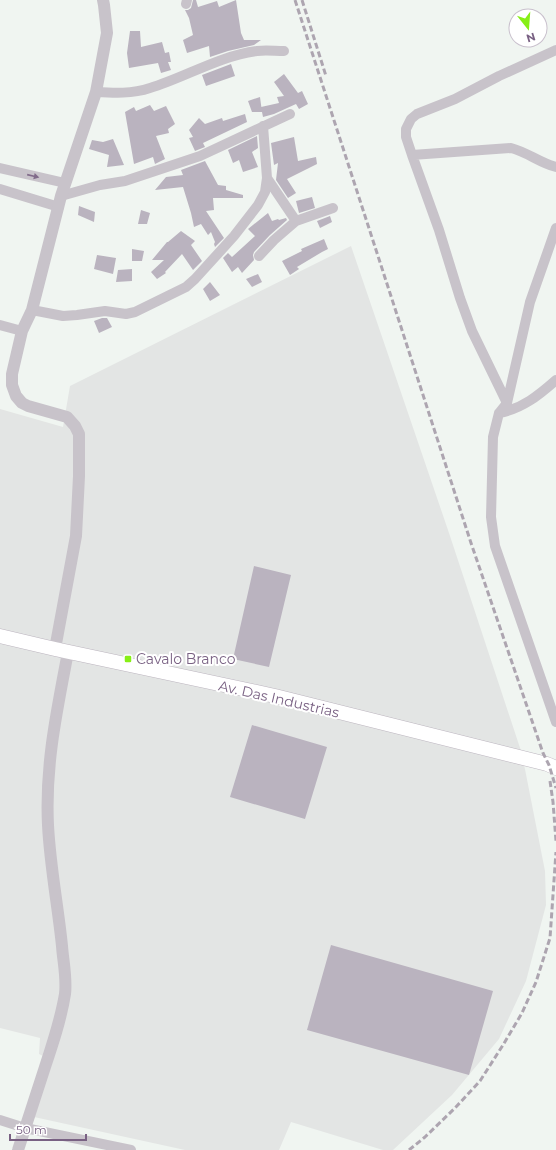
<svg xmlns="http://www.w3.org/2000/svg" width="556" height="1150" viewBox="0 0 556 1150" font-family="Montserrat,sans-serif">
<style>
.built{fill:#e3e5e4}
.building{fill:#bab3bf}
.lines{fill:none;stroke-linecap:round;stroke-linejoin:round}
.secondary-casing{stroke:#bcb5bf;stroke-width:15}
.minor{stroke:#c8c3ca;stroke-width:10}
.tertiary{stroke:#c8c3ca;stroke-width:12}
.secondary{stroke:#fff;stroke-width:14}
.rail{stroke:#ada5b0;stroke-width:3;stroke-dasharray:6 3;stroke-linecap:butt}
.oneway{fill:#816b8a}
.poi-dot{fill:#87ef16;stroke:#fff;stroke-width:1.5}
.labels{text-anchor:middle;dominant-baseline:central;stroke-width:4;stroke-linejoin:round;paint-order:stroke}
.poi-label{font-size:14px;fill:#796183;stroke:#fff;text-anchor:start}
.street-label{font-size:14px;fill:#796183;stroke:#fff}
</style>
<rect width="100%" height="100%" fill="#f0f5f1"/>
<!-- built -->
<path class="built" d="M351,246L449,533L522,754L545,871L546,905L526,981L499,1039L452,1095L393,1150H383L291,1122L279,1150H185L34,1117L51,1060L39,1054L40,1038L0,1028V409L63,427L70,386Z"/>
<!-- building -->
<path class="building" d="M193,0H196L198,7L217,1L219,7L236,0L241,33L244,40H261L254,45L228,51L210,57L209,46L187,53L183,40L193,35L189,18L185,10H188L191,8Z
M130,31H140L141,47L162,42L165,53L169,52L171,62H168L171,70L161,73L158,63L129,68L127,53Z
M231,64L235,76L206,86L202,75Z
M284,74L298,93L302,91L308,104L299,109L296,104L274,114L263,117L261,107L279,103L277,97L284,96L274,82Z
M260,97L262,112H252L248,101Z
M150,105L154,111L166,106L175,124L168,129L169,133L156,136L165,159L155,164L153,157L134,164L125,112L134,107L136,111Z
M245,114L247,122L203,143L205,147L195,151L189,138L193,137L189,130L199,118L205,124L222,118L223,121Z
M257,136L258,148L252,152L258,167L243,172L239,160L233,163L228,150Z
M294,137L298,161L316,157L317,164L287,179L296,193L288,198L276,180L278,163L274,165L271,143Z
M113,139L124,165L107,167L109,155L89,149L92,140L103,142Z
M205,161L218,185L226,186V190L243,195V198H213L214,210L206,211L224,238L215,247L214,244L215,242L211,232L208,235L201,224L194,227L191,213L183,187L155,190L166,177L183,175L181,170Z
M312,197L315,208L299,213L296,201Z
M79,206L95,212L94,222L78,215Z
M141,210L150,213L147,224H138Z
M268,213L272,221L278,219L279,220L286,218L287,220L270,235L254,252L253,255L254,260L242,273L238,267L232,272L223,258L228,253L232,257L255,236L248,229Z
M330,216L332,222L320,228L317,221Z
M181,231L195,241L191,245L202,261L193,270L182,254L165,272L166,273L157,279L151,272L164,260H152L167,242H168Z
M324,239L328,249L322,252L297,267L299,269L290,275L282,261L302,251L301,249Z
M132,249L144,251L142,261H132Z
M97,255L116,258L113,274L94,269Z
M132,269V281L116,282L118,270Z
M258,274L262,282L252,287L246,279Z
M210,282L220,295L210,301L203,289Z
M102,318H107L112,327L99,333L94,321Z
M254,566L291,575L269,667L233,659Z
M252,725L327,747L305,819L230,797Z
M331,945L493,991L469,1075L307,1030Z"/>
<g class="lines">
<defs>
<path id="secondary" d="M0,636L55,649L275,696L547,764L556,768"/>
</defs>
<!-- secondary casing -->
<use href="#secondary" class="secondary-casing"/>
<!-- minor -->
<path class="minor" d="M186,4L187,0
M96,92C114,93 132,94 150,88C186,77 219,56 257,51C265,50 275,51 284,51
M412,155L511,148C527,152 540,163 556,167
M0,168L65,183
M267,178L296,221
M0,189L59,207
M61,196L100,185L125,181L200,156L290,114
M556,228L530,302L507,403L499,413L493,437L491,517L495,546L556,722
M259,256L274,240L296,221L333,208
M32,310L63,316L77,315L105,311L126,314L135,312L186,287L195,279L234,236L258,205L265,192L267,178L263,126
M0,325L22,331
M507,403L472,331L460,298L439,230L412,155L406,137V129L411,119L417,114L455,99L499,76L556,50
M499,413C522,409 539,395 556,380
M0,1120L25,1128L131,1150"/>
<!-- tertiary -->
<path class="tertiary" d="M55,649L76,536L79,476V434L75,426L67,417L28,406L22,403L16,396L12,385V374L22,331L32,310L61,196L96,92L107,33L104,5L103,0
M18,1150C27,1122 36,1094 45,1067C53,1043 61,1019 65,994C67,978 63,961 62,946C58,906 50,866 48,825C45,765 57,710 68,652"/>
<!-- secondary -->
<use href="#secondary" class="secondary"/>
<!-- rail -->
<path class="rail" d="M295,0L471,543L543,753L549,765L556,788
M302,0L326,76
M550,781L553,802L556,841
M409,1150L425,1137L455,1108L480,1081L503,1045L522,1013L536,982L550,938L556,852"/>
</g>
<!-- one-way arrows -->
<defs><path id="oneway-solid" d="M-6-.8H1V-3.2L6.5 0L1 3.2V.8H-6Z"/></defs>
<use class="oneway" href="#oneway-solid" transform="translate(33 176) rotate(13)"/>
<!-- markers -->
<rect class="poi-dot" x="124" y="655" width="8" height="8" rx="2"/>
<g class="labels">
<!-- poi labels -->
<g class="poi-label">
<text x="136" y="659">Cavalo Branco</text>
</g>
<!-- street labels -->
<g class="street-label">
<text transform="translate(279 699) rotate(13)">Av. Das Industrias</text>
</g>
</g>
<!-- north arrow -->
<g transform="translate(528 28) rotate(163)"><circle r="19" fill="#ffffff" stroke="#c9c0cd"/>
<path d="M0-3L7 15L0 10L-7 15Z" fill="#87ef16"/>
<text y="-6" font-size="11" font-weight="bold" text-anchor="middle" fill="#796183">N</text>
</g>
<!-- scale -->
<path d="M10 1134v6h76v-6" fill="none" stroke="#796183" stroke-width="2"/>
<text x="16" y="1134" font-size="12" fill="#796183" stroke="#ffffff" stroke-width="3" paint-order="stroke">50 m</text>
</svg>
